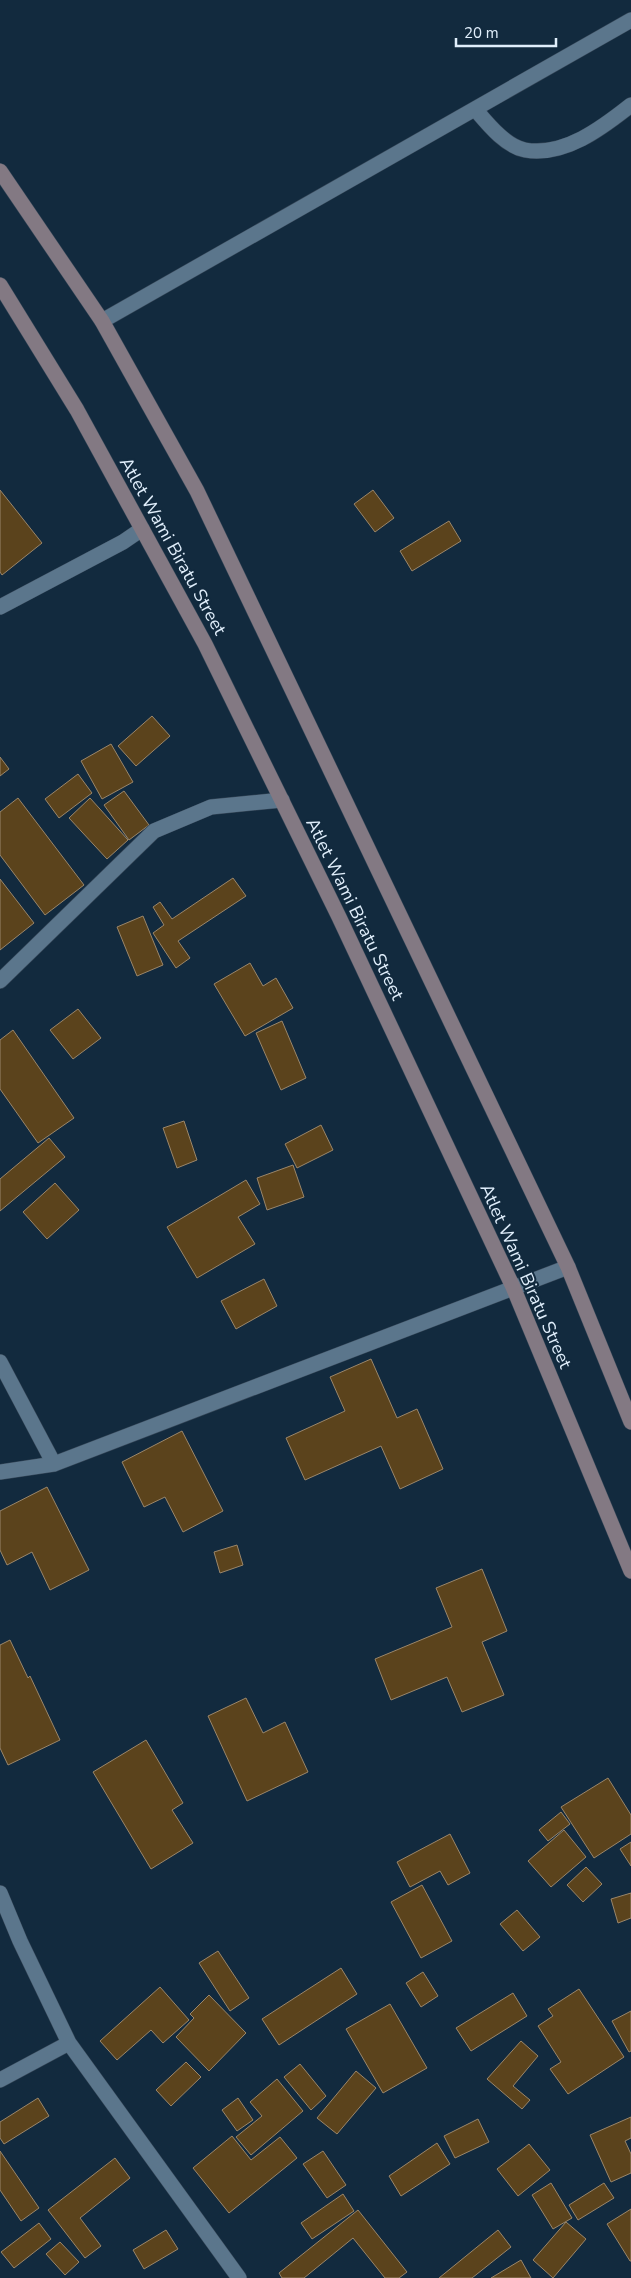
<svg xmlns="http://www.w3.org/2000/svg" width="631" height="2278" viewBox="0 0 631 2278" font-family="'Nunito Sans',sans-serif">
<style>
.building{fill:#5b431c;stroke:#9a866a}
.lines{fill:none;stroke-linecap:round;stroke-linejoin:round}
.street-casing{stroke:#364758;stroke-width:16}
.secondary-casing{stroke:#364758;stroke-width:16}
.street{stroke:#5b768c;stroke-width:15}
.secondary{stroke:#837983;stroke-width:15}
.labels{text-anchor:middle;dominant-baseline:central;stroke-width:4;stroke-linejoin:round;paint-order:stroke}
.street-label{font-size:18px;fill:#e0eefb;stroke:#122a3e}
</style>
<rect width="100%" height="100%" fill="#122a3e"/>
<!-- building -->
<path class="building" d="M0,490L42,543L2,575L0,572Z
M373,490L394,518L375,532L354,504Z
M449,521L461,541L412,571L400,551Z
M152,716L170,736L136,766L118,746Z
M111,744L133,782L102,799L81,761Z
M0,757L9,769L0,776Z
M78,774L92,793L59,818L45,799Z
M124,791L149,825L129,840L104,805Z
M18,798L84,885L45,915L0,855V812Z
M90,798L128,840L107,859L69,818Z
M233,878L246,896L178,941L190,958L176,968L153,933L164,925L153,907L160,902L172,919Z
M0,879L34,923L0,950Z
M143,916L163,965L137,976L117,927Z
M250,963L263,986L276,978L293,1008L245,1036L214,984Z
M78,1009L101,1038L73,1059L50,1030Z
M282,1021L306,1078L281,1090L256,1033Z
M13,1030L74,1118L38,1143L0,1089V1040Z
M184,1121L197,1160L177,1168L163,1128Z
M321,1125L333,1150L297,1168L285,1144Z
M49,1138L65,1157L0,1211V1179Z
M293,1165L304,1197L267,1210L257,1178Z
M246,1180L260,1204L238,1217L255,1244L197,1278L167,1227Z
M55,1183L79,1210L47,1239L23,1212Z
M264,1279L277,1306L236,1329L221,1301Z
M371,1359L397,1418L417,1409L443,1469L400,1489L381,1446L305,1480L286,1438L345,1411L330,1377Z
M182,1431L223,1511L183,1532L165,1497L144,1507L122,1462Z
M47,1487L89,1570L50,1590L32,1552L7,1565L0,1550V1511Z
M237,1545L243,1565L220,1573L214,1552Z
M482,1569L507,1631L482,1642L504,1695L462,1712L447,1677L391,1700L375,1659L452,1627L436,1588Z
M10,1640L28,1678L30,1676L60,1740L8,1765L0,1748V1645Z
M246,1698L263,1733L285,1722L308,1772L247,1801L208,1716Z
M146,1740L183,1803L172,1810L193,1843L151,1869L93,1772Z
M608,1778L631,1815V1834L594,1858L561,1807Z
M561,1812L570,1824L548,1841L539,1830Z
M564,1830L586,1857L551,1887L528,1861Z
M450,1834L470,1873L448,1885L440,1871L410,1887L397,1862Z
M631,1842V1866L620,1849Z
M586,1867L602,1884L583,1902L567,1885Z
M422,1885L452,1941L421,1958L391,1902Z
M631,1893V1918L618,1923L611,1899Z
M517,1910L540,1937L523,1951L500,1924Z
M218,1951L249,1998L230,2011L199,1963Z
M341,1968L357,1994L279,2045L262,2019Z
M423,1972L438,1996L421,2007L406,1983Z
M160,1987L189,2020L163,2043L151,2030L117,2060L100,2041Z
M579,1989L624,2057L568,2094L550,2069L561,2062L538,2026L553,2016L548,2009Z
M513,1993L527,2016L471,2051L456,2028Z
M209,1995L246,2033L209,2071L176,2037L194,2018L190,2014Z
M390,2004L427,2068L383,2093L346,2029Z
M631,2011V2051L629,2052L612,2021Z
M521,2041L538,2056L513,2086L530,2100L522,2109L487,2079Z
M186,2062L201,2077L171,2106L156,2090Z
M300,2064L326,2096L311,2110L284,2077Z
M356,2071L376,2088L337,2134L317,2118Z
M277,2079L303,2111L251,2155L236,2137L262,2116L250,2102Z
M38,2098L49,2116L4,2144L0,2138V2122Z
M238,2098L253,2120L237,2131L222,2110Z
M631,2117V2138L625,2141L631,2154V2173L611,2182L590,2135Z
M478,2119L489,2142L455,2158L444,2136Z
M232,2136L251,2160L280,2137L297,2158L229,2213L193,2168Z
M437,2143L450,2164L401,2196L389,2176Z
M529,2144L550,2170L518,2196L497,2169Z
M0,2151L39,2208L21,2221L0,2190Z
M323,2151L346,2185L327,2198L303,2164Z
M115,2158L130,2178L80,2218L101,2246L85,2258L48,2210Z
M551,2183L572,2218L553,2229L532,2195Z
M604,2183L614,2198L578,2220L569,2205Z
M343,2194L354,2211L312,2239L301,2223Z
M631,2209V2261H630L607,2224Z
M358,2210L407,2272L399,2278H385L353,2238L304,2278H282L279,2273Z
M566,2222L586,2239L553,2278L533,2260Z
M39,2223L51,2239L14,2268L1,2252Z
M166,2230L178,2249L144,2269L133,2250Z
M498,2230L511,2247L472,2278H439Z
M60,2242L79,2262L65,2275L46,2254Z
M521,2260L531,2278H491Z"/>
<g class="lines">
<defs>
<path id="street" d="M475,109C487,123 505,146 525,150C564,157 602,128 631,105
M102,321L631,20
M0,607L123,542L142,529
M0,981L154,831L211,807L282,800
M0,1362L54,1464
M0,1472L54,1464L568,1267
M0,1893L20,1941L69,2043L239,2278
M0,2080L69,2043"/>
<path id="secondary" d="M0,171L102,321L197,491L568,1267L631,1422
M0,285L77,410L205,644L339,917L513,1287L631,1571"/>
</defs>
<!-- street casing -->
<use href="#street" class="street-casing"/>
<!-- secondary casing -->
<use href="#secondary" class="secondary-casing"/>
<!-- street -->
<use href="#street" class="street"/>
<!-- secondary -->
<use href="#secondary" class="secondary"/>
</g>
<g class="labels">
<!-- street labels -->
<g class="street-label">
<text transform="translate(173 546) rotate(61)">Atlet Wami Biratu Street</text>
<text transform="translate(355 909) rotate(64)">Atlet Wami Biratu Street</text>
<text transform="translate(526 1276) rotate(66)">Atlet Wami Biratu Street</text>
</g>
</g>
<!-- scale -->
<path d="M456 38v8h100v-8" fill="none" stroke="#e0eefb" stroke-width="2.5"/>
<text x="464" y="38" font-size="15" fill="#e0eefb" stroke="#122a3e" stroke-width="4" paint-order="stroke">20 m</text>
</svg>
